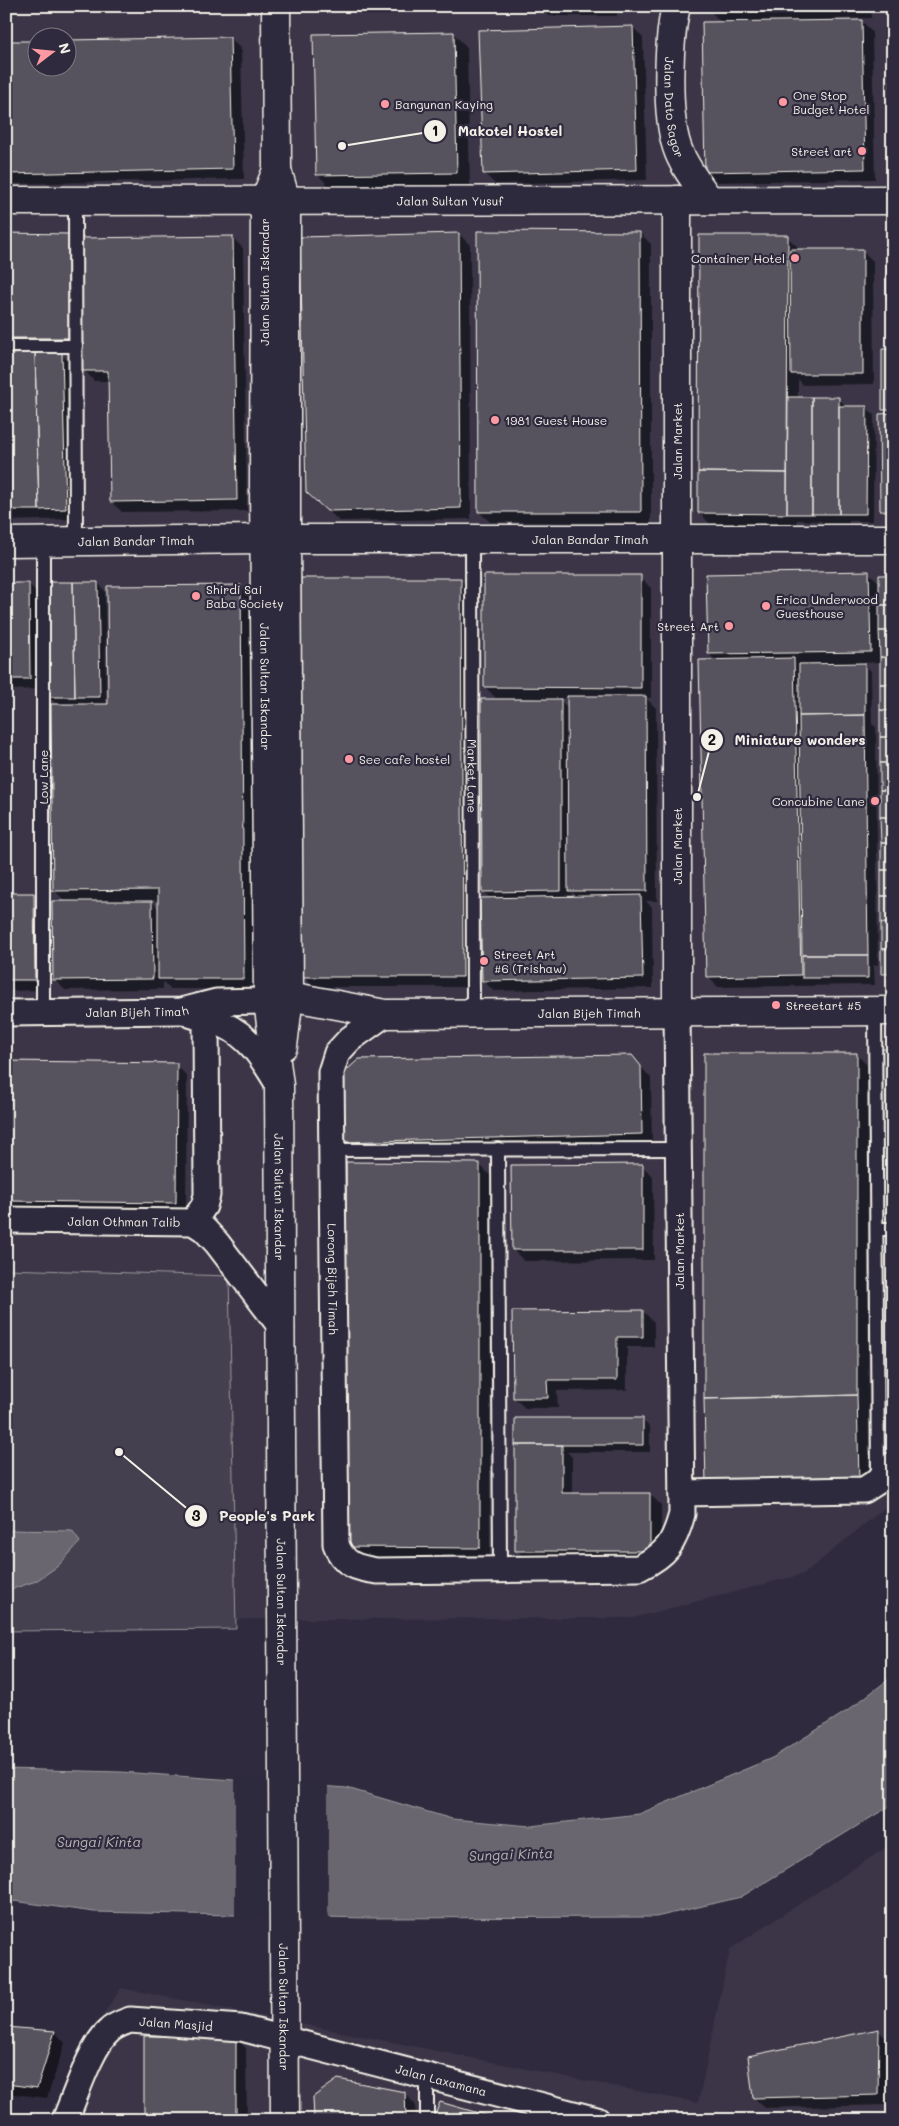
<svg xmlns="http://www.w3.org/2000/svg" width="899" height="2126" viewBox="0 0 899 2126" font-family="Mali,sans-serif">
<style>
.built{fill:#3b3647;fill-rule:evenodd}
.green{fill:#454050;stroke:#9c989c}
.water{fill:#6a6670;stroke:#a19ea0}
.pier{fill:#2f2a3d}
.shadow{fill:#0007;fill-rule:evenodd}
.building{fill:#56525f;stroke:#f4f1e8}
.lines{fill:none;stroke-linecap:round;stroke-linejoin:round}
.service-casing{stroke:#f4f1e8;stroke-width:16}
.minor-casing{stroke:#f4f1e8;stroke-width:29}
.tertiary-casing{stroke:#f4f1e8;stroke-width:31}
.secondary-casing{stroke:#f4f1e8;stroke-width:31}
.trunk-casing{stroke:#f4f1e8;stroke-width:31}
.service{stroke:#2f2a3d;stroke-width:12}
.minor{stroke:#2f2a3d;stroke-width:25}
.tertiary{stroke:#2f2a3d;stroke-width:28}
.secondary{stroke:#2f2a3d;stroke-width:28}
.trunk{stroke:#2f2a3d;stroke-width:28}
.poi-dot{fill:#ff9aa2;stroke:#2f2a3d;stroke-width:2}
.labels{text-anchor:middle;dominant-baseline:central;stroke-width:4.5;stroke-linejoin:round;paint-order:stroke}
.poi-label{font-size:12px;fill:#f4f1e8;stroke:#2f2a3d;text-anchor:start}
.street-label{font-size:12px;fill:#f4f1e8;stroke:#2f2a3d}
.water-label{font-size:14px;font-style:italic;fill:#b6b2b2;stroke:#2f2a3d}
.leader{fill:none;stroke:#f4f1e8;stroke-width:2}
.callout-dot{fill:#f4f1e8;stroke:#2f2a3d;stroke-width:2}
.mark-label{font-size:15px;text-anchor:middle;font-weight:bold;fill:#111}
.callout-label{font-size:14px;text-anchor:middle;font-weight:bold;fill:#f4f1e8;stroke:#2f2a3d;stroke-width:4.5;stroke-linejoin:round;paint-order:stroke}
</style>
<rect width="100%" height="100%" fill="#2f2a3d"/>
<filter id="ink" filterUnits="userSpaceOnUse"><feTurbulence type="fractalNoise" baseFrequency=".02" numOctaves="2"/><feDisplacementMap in="SourceGraphic" scale="10" xChannelSelector="R" yChannelSelector="G"/><feConvolveMatrix kernelMatrix="1 2 1 2 8 2 1 2 1" color-interpolation-filters="sRGB"/></filter>
<g filter="url(#ink)">
<!-- built -->
<path class="built" d="M6,6H893V1501L804,1574L633,1618L6,1620ZM38,38H68V68H38Z
M893,1843V2120H47L93,2030L121,1988L698,2103L730,1949Z"/>
<!-- green -->
<path class="green" d="M6,1269L229,1276L236,1629L6,1631Z"/>
<!-- water -->
<path class="water" d="M6,1530L72,1531L80,1542L58,1566L36,1581L6,1591Z
M893,1676V1804L741,1897L656,1917L367,1918L94,1912L6,1900V1769L121,1772L347,1788L452,1819L530,1826L639,1814L772,1758L847,1711Z"/>
<!-- pier -->
<path class="pier" d="M235,1777L328,1784V1920L235,1917Z"/>
<!-- shadow -->
<path class="shadow" d="M542,6H617V16H549Z
M707,6H871V18L832,19V21H862L872,32L875,179L717,182L706,171L722,23L707,8Z
M633,27L643,38L647,180L495,184L484,173Z
M453,33L467,47L470,186L332,189L318,175Z
M230,38L241,49L244,179L6,184V43L38,68H68V41Z
M640,233L651,244V523L490,522L479,512Z
M459,234L470,245L471,519L339,521L319,502Z
M6,235H67L78,246V349L6,348Z
M232,237L243,248L247,511L122,512L111,502L110,381H94L84,370Z
M787,237L798,247V250H862L873,261L874,384L803,385L798,379V399H839L847,407H866L874,415L873,521H849V524H824L821,521L797,520V524H710L700,513Z
M893,350V521L881,510L889,415L883,409Z
M61,354L72,365L76,519L6,521V355Z
M869,573L881,584L893,576V984L882,973L881,662L863,663L871,671L872,724L876,727L878,965H874L875,985L718,987L707,976L716,661L709,654Z
M640,577L651,588V698H646L656,708L657,901H646L652,907L653,988L494,991L483,981L491,899L483,891L533,698H496L485,687ZM558,698H569V709ZM572,892L577,897H572Z
M460,579L471,590L473,987H315L304,976Z
M98,583L105,591L106,705H109L240,586L251,597L254,989H170L163,982V989L65,990L54,979L66,902L54,890L57,705L49,697ZM150,900H159V909Z
M6,584H29L39,595L41,689L6,690Z
M6,706L9,708L6,895L33,894L44,905L45,990L6,991Z
M893,1051V1223L882,1212Z
M857,1055L867,1065L869,1492L718,1494Z
M631,1056L651,1078L652,1144L353,1152L343,1141Z
M6,1063L176,1065L187,1076L186,1214L6,1211Z
M479,1164L490,1175V1558H358L347,1547Z
M642,1166L653,1176L654,1260L524,1261L513,1250Z
M643,1311L654,1322V1347H627V1390L557,1391L558,1408H525L514,1398Z
M516,1419L642,1420L650,1427V1452H567L572,1457V1495L650,1494L661,1505V1561H528L517,1550Z
M6,2029L55,2032L65,2043L47,2098L6,2093Z
M878,2030L889,2041L888,2105L765,2108L754,2098Z
M235,2037L246,2048L247,2120H145Z
M404,2093L415,2104L416,2120H315Z"/>
<!-- building -->
<path class="building" d="M541,6H610V10L541,9Z
M706,6H785L705,8Z
M891,6H893V170H890Z
M862,20L865,169L705,172L702,22Z
M633,26L637,170L483,174L478,30Z
M454,32L457,173L316,175L313,34Z
M230,37L233,169L6,174V41H38V68H68V40Z
M477,231L640,232L641,512H478Z
M6,233L68,234V338H6Z
M459,233L461,508L327,511L306,492L300,237Z
M893,234V302H887L886,235Z
M699,235H788L787,473L698,472Z
M233,236L237,500L110,502L108,371H82L81,238Z
M790,249H863V374H791Z
M889,315H893V335L890,336Z
M882,349H893V410H882Z
M35,353H62L66,509L39,510Z
M35,353L39,510H12L8,354Z
M6,354H8L12,510H6Z
M788,397H812V514H787Z
M812,397H839V514H812Z
M839,406H867L866,514H839Z
M893,413V511H880L879,414Z
M698,472L787,473V514L698,513Z
M869,571L871,652L708,654L706,574Z
M484,575H641V688L484,687Z
M879,575H893V605H879Z
M301,578H461L463,977H303Z
M46,582H73L75,697H48Z
M73,582H98L100,697H75Z
M6,583H29L30,679H6Z
M241,585L244,979H158V890L53,891L51,704H108L107,586Z
M879,605H893V631H879Z
M879,631H893V658L880,657Z
M880,657L893,658V684H880Z
M794,658L801,975L706,977L699,660Z
M865,663V715L799,716V664Z
M880,684H893V711L880,710Z
M567,696H646L647,891H568Z
M481,699H561V891L482,892Z
M880,710L893,711V737H880Z
M865,715L868,955H802L799,716Z
M880,737H893V763H880Z
M880,763H893V790H880Z
M880,790H893V817H880Z
M880,817H893V843H881Z
M881,843H893V870H881Z
M881,870H893V896H881Z
M6,893H34L35,980H6Z
M641,895L643,978L482,981L480,898Z
M881,896H893V923H881Z
M52,901H152L153,979L53,980Z
M881,923H893V949H881Z
M881,949H893V974H881Z
M802,955H868V978H802Z
M880,1049H893V1213H881Z
M704,1053H857V1395L704,1399Z
M632,1055L641,1066L642,1134L341,1142L340,1076L359,1059Z
M6,1061L177,1063L176,1203L6,1201Z
M346,1162L480,1163V1548L346,1547Z
M643,1164V1250H512L511,1165Z
M643,1310V1337H617V1380H547L548,1398H513L512,1311Z
M857,1395L859,1481L706,1484L704,1399Z
M515,1418H643V1445H515Z
M515,1445H562V1493H650V1551H515Z
M6,2027L55,2031L37,2088L6,2084Z
M879,2029L878,2095L753,2098L748,2056Z
M144,2036H236V2120H144Z
M338,2079L405,2092L406,2120H314L313,2097Z
M440,2102L503,2120H433Z"/>
<g class="lines">
<defs>
<g id="service">
<path d="M75,201L76,541"/>
<path d="M6,346H76"/>
<path id="s1" d="M472,538L473,1014"/>
<path d="M43,541V1012"/>
<path d="M875,1010L878,1480"/>
<path d="M498,1149L500,1570"/>
<path d="M331,1150L679,1149"/>
<path d="M877,1229H893"/>
<path d="M427,2075V2120"/>
</g>
<g id="minor">
<path id="s2" d="M6,1013L181,1011L216,1002L268,1001"/>
<path d="M190,1014C201,1018 214,1020 224,1025C251,1037 264,1061 279,1085"/>
<path id="s3" d="M385,1014L350,1039L337,1053L331,1072L336,1544C343,1565 357,1568 377,1571L639,1568C667,1554 674,1544 682,1514L677,1012"/>
<path id="s4" d="M6,1220L193,1222L204,1229L217,1243L281,1327"/>
<path d="M193,1222L204,1206L207,1195L206,1019"/>
<path d="M682,1493L864,1490L878,1481L893,1465"/>
<path id="s5" d="M65,2120C75,2097 91,2046 109,2031C115,2025 122,2023 130,2020L241,2028L597,2120"/>
</g>
<g id="tertiary">
<path id="s6" d="M676,6C668,41 666,114 677,147C683,166 698,184 709,200"/>
<path d="M677,200V1012"/>
<path id="s7" d="M286,539H893"/>
<path id="s8" d="M289,996L385,1014L893,1011"/>
</g>
<g id="secondary">
<path id="s9" d="M6,201L893,200"/>
<path id="s10" d="M6,542L265,539"/>
</g>
<g id="trunk">
<path d="M276,6L277,170L286,201V539L289,996L283,1046"/>
<path id="s11" d="M277,170L265,200L264,483L268,1001L279,1085L285,2120"/>
</g>
</defs>
<!-- service casing -->
<use href="#service" class="service-casing"/>
<!-- minor casing -->
<use href="#minor" class="minor-casing"/>
<!-- tertiary casing -->
<use href="#tertiary" class="tertiary-casing"/>
<!-- secondary casing -->
<use href="#secondary" class="secondary-casing"/>
<!-- trunk casing -->
<use href="#trunk" class="trunk-casing"/>
<!-- service -->
<use href="#service" class="service"/>
<!-- minor -->
<use href="#minor" class="minor"/>
<!-- tertiary -->
<use href="#tertiary" class="tertiary"/>
<!-- secondary -->
<use href="#secondary" class="secondary"/>
<!-- trunk -->
<use href="#trunk" class="trunk"/>
</g>
</g>
<!-- markers -->
<g class="poi-dot">
<circle cx="783" cy="102" r="5"/>
<circle cx="385" cy="104" r="5"/>
<circle cx="862" cy="151" r="5"/>
<circle cx="795" cy="258" r="5"/>
<circle cx="495" cy="420" r="5"/>
<circle cx="196" cy="596" r="5"/>
<circle cx="766" cy="606" r="5"/>
<circle cx="729" cy="626" r="5"/>
<circle cx="349" cy="759" r="5"/>
<circle cx="875" cy="801" r="5"/>
<circle cx="484" cy="961" r="5"/>
<circle cx="776" cy="1005" r="5"/>
</g>
<g class="labels">
<!-- poi labels -->
<g class="poi-label">
<text x="793" y="95">One Stop<tspan x="793" dy="14">Budget Hotel</tspan></text>
<text x="395" y="104">Bangunan Kaying</text>
<text x="852" y="151" text-anchor="end">Street art</text>
<text x="785" y="258" text-anchor="end">Container Hotel</text>
<text x="505" y="420">1981 Guest House</text>
<text x="206" y="589">Shirdi Sai<tspan x="206" dy="14">Baba Society</tspan></text>
<text x="776" y="599">Erica Underwood<tspan x="776" dy="14">Guesthouse</tspan></text>
<text x="719" y="626" text-anchor="end">Street Art</text>
<text x="359" y="759">See cafe hostel</text>
<text x="865" y="801" text-anchor="end">Concubine Lane</text>
<text x="494" y="954">Street Art<tspan x="494" dy="14">#6 (Trishaw)</tspan></text>
<text x="786" y="1005">Streetart #5</text>
</g>
<!-- street labels -->
<g class="street-label">
<text stroke="none"><textPath href="#s6" startOffset="102">Jalan Dato Sagor</textPath></text>
<text stroke="none"><textPath href="#s9" startOffset="444">Jalan Sultan Yusuf</textPath></text>
<text transform="translate(264 282) rotate(-90)">Jalan Sultan Iskandar</text>
<text transform="translate(677 441) rotate(-90)">Jalan Market</text>
<text stroke="none"><textPath href="#s7" startOffset="304">Jalan Bandar Timah</textPath></text>
<text stroke="none"><textPath href="#s10" startOffset="130">Jalan Bandar Timah</textPath></text>
<text stroke="none"><textPath href="#s11" startOffset="519">Jalan Sultan Iskandar</textPath></text>
<text stroke="none"><textPath href="#s1" startOffset="238">Market Lane</textPath></text>
<text transform="translate(43 777) rotate(-90)">Low Lane</text>
<text transform="translate(677 846) rotate(-90)">Jalan Market</text>
<text stroke="none"><textPath href="#s2" startOffset="131">Jalan Bijeh Timah</textPath></text>
<text stroke="none"><textPath href="#s8" startOffset="302">Jalan Bijeh Timah</textPath></text>
<text stroke="none"><textPath href="#s11" startOffset="1030">Jalan Sultan Iskandar</textPath></text>
<text stroke="none"><textPath href="#s4" startOffset="118">Jalan Othman Talib</textPath></text>
<text transform="translate(679 1251) rotate(-90)">Jalan Market</text>
<text stroke="none"><textPath href="#s3" startOffset="289">Lorong Bijeh Timah</textPath></text>
<text stroke="none"><textPath href="#s11" startOffset="1435">Jalan Sultan Iskandar</textPath></text>
<text stroke="none"><textPath href="#s11" startOffset="1840">Jalan Sultan Iskandar</textPath></text>
<text stroke="none"><textPath href="#s5" startOffset="170">Jalan Masjid</textPath></text>
<text stroke="none"><textPath href="#s5" startOffset="442">Jalan Laxamana</textPath></text>
</g>
<!-- water labels -->
<g class="water-label">
<text x="99" y="1841">Sungai Kinta</text>
<text transform="translate(511 1854) rotate(-2)">Sungai Kinta</text>
</g>
</g>
<!-- callouts -->
<path class="leader" d="M342 146L435 131M697 797L712 740M119 1452L196 1516"/>
<g class="callout-dot">
<circle cx="342" cy="146" r="5"/>
<circle cx="697" cy="797" r="5"/>
<circle cx="119" cy="1452" r="5"/>
<circle cx="435" cy="131" r="12"/>
<circle cx="712" cy="740" r="12"/>
<circle cx="196" cy="1516" r="12"/>
</g>
<g class="mark-label">
<text x="435" y="136">1</text>
<text x="712" y="745">2</text>
<text x="196" y="1521">3</text>
</g>
<g class="callout-label">
<text x="510" y="136">Makotel Hostel</text>
<text x="800" y="745">Miniature wonders</text>
<text x="267" y="1521">People's Park</text>
</g>
<!-- margin -->
<rect width="899" height="2126" fill="none" stroke="#2f2a3d" stroke-width="25"/>
<rect x="12" y="12" width="874" height="2101" fill="none" stroke="#f4f1e8" stroke-width="2" filter="url(#ink)"/>
<!-- north arrow -->
<g transform="translate(52 52) rotate(74)"><circle r="24" fill="#2f2a3d" stroke="#7e7a81"/>
<path d="M0-4L9 19L0 12L-9 19Z" fill="#ff9aa2"/>
<text y="-8" font-size="14" font-weight="bold" text-anchor="middle" fill="#f4f1e8">N</text>
</g>
</svg>
